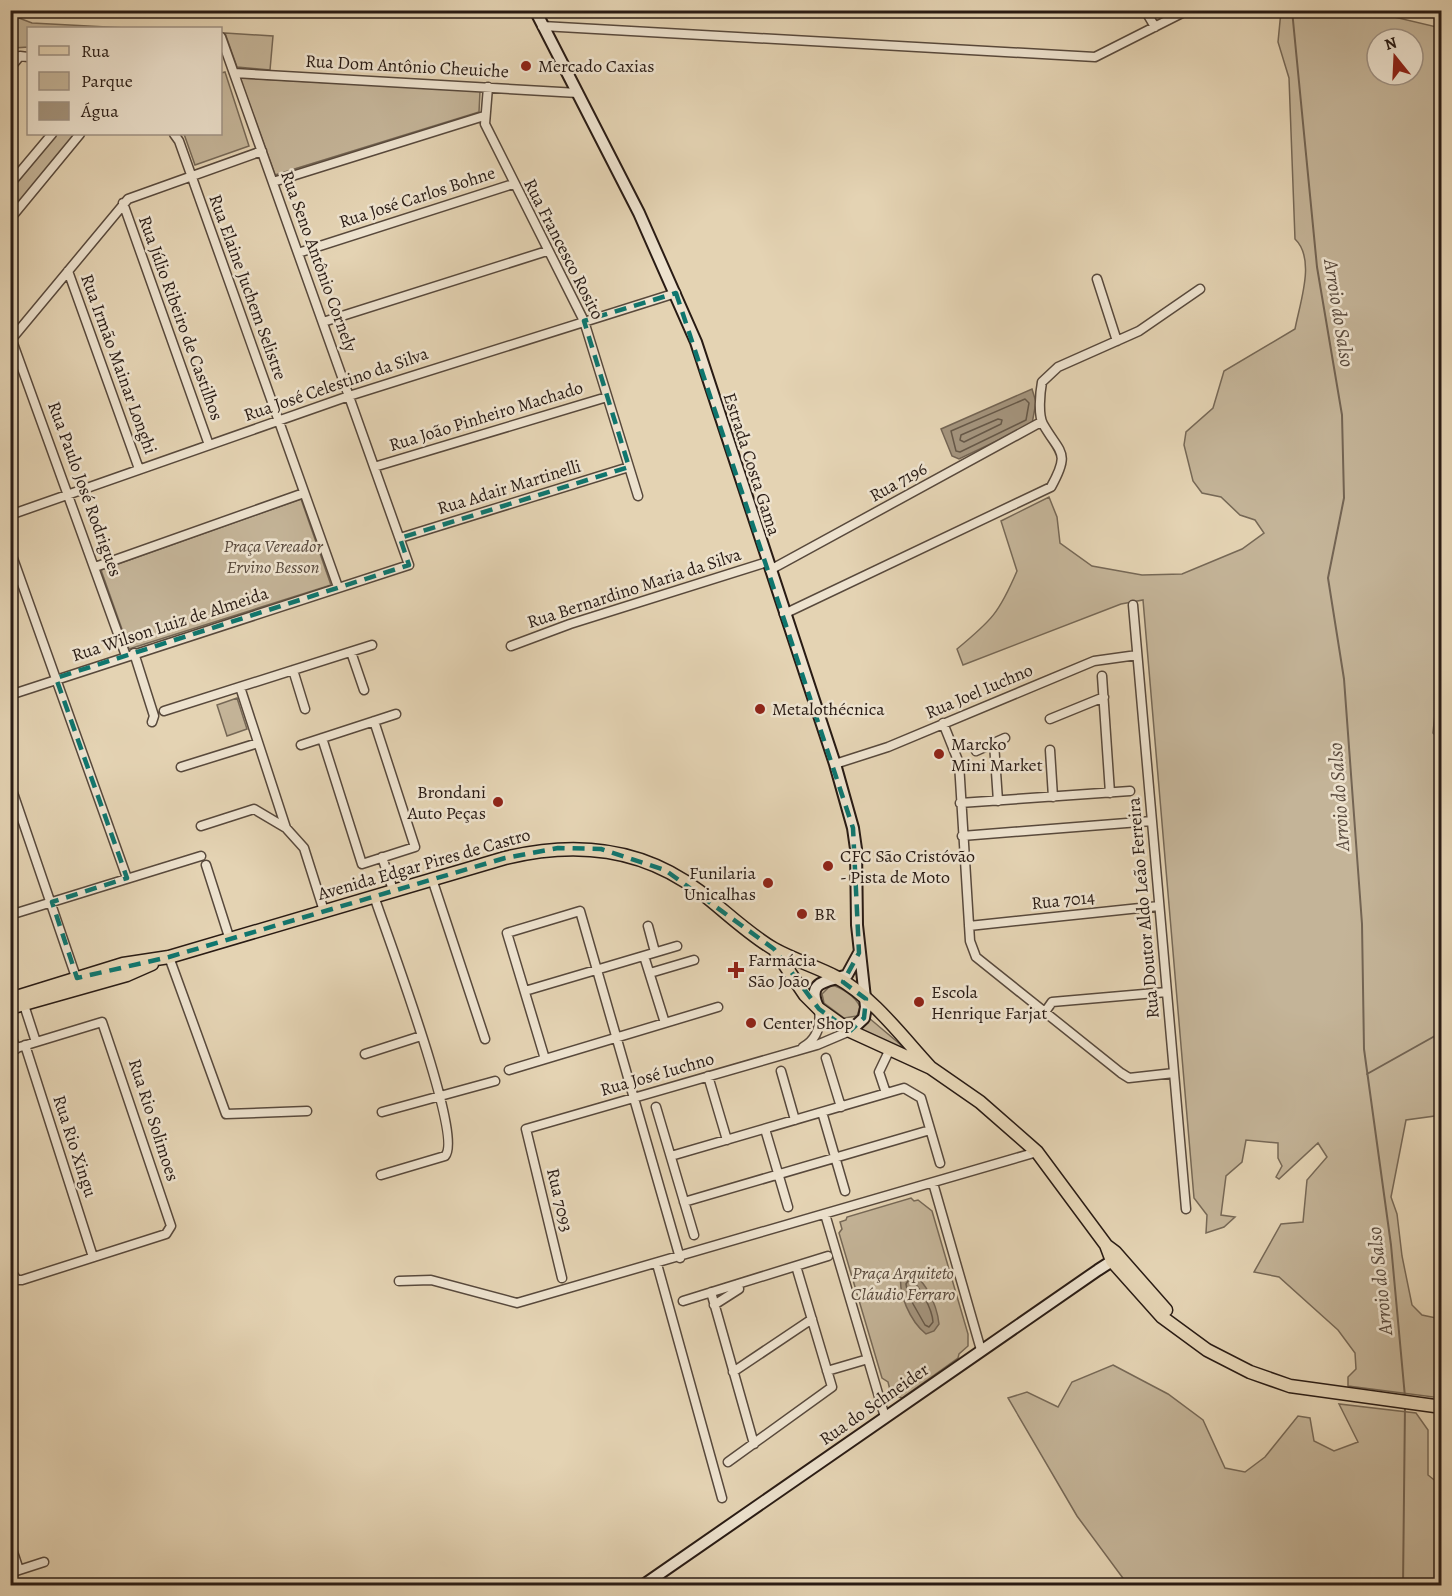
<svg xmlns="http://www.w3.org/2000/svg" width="1452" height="1596" viewBox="0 0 1452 1596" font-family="Alegreya,serif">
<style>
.green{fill:#c4b498;stroke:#766856;stroke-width:1.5;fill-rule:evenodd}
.water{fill:#a4947d;stroke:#736453;stroke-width:1.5}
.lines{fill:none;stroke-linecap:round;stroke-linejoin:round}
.shore{stroke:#665848;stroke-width:1.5}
.stream{stroke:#736453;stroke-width:2}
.street-casing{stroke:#58493c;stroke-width:11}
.secondary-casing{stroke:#291b14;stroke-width:14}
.primary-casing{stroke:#291b14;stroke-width:15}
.street{stroke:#ede2ce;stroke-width:8}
.secondary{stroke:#ede2ce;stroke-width:10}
.primary{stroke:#e4d3b3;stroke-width:12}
.marked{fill:none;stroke:#0f766e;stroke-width:4.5;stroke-dasharray:12 8;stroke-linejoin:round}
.poi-dot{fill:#8f2418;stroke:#ede2ce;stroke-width:2}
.labels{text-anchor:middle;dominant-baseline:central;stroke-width:5;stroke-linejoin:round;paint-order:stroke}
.street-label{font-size:18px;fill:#291b14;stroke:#ede2ce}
.poi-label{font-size:18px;fill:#291b14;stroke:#ede2ce;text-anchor:start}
.park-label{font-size:18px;font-style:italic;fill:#58493c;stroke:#ede2ce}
.water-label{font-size:20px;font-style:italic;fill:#5a4b3e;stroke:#ede2ce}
</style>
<rect width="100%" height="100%" fill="#e4d3b3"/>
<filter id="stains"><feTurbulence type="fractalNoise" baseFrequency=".00333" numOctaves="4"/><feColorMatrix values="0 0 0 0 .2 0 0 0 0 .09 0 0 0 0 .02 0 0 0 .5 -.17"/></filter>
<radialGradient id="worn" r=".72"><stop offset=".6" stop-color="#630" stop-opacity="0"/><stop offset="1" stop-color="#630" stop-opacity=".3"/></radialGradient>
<!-- green -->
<path class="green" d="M1281,11H1369L1441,28L1442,704L1435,714L1433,733L1442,742V1115L1406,1120L1391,1197L1397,1214L1402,1256L1412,1305L1422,1315L1441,1319V1398L1348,1386V1377L1356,1369L1355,1353L1338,1330L1279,1277L1254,1272L1281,1224L1303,1222L1307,1180L1327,1157L1318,1143L1279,1179L1276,1177L1282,1166L1278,1158V1143L1246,1140L1242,1162L1226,1176L1221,1215L1235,1217L1224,1227L1206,1233L1207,1215L1194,1198L1143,600L1121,604L963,665L957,649C992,620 999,613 1017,571L1001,521L1049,497L1057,517L1060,543L1092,566L1142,575L1182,574L1242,549L1264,533L1255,520L1240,515L1221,497L1202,493L1193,481L1184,445L1186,432L1213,408L1224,371L1295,329C1300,302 1316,259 1295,239L1289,78L1278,42ZM1377,39H1413V75H1377Z
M11,15L32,23L126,28H28V47L14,48L11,52Z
M225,33L273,36L270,70L237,67Z
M225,72L249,146L195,165L184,134H220L221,73Z
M240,78L480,91L479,112L275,175Z
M57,134H76L18,204L11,198L10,191Z
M301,499L331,585L129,649L101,570Z
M237,698L247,729L227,736L217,705Z
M831,985C841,987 856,997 860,1007L857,1016L844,1018L824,1003L822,994Z
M869,1018L901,1045L899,1050L860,1030Z
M911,1198L914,1201L918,1200L932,1211L968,1334V1346L959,1354L958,1358L902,1398L891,1394L888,1382L882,1378L839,1233L842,1229L840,1222L846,1220L847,1217Z
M1113,1365L1168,1394L1203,1420L1225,1468L1245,1472L1265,1457L1298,1416L1310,1418L1314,1441L1334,1451L1358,1442L1339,1404L1416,1413L1428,1430V1475L1438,1483L1436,1585H1128L1077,1516L1008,1398L1027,1392L1058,1407L1072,1382Z"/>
<!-- water -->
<path class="water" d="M1032,389L1036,402L1032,424L959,459L952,456L941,429Z
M904,1271C924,1274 937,1305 939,1324L934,1331L926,1334C910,1321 898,1294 901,1274Z"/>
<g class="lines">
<!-- shore -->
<path class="shore" d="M1025,399L1029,403L1026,420L960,452L956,451L951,431Z
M998,419L1002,420L1001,424L964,442L960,440L961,435Z
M910,1278C920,1287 932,1308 933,1322L929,1327L925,1325L908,1295L906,1284Z"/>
<!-- stream -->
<path class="stream" d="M1292,10L1317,267L1342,415L1344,498L1328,578L1344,679L1362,924L1364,1049L1391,1245L1405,1397
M1367,1074L1442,1032
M1403,1586L1405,1405"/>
<defs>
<path id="street" d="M1145,10L1155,27
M542,26L1095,57L1188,10
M10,68L20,56L28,57
M234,73L578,93
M488,87L485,124L584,321L638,496
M174,134L179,141L338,587
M273,182L484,116
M10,184L52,134
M123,203L209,445
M10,219L80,134
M298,253L513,184
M68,271L139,469
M1097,279L1117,341
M323,322L547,251
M10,335L126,656
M10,341L128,199L262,151
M374,467L607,397
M10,515L349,396L676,293
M400,538L629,467
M10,550L127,878
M95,567L304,493
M770,570L1041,422
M1133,605L1186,1209
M784,614L1051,487C1071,451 1060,454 1043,424C1038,415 1040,393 1042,382L1058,367L1139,331L1200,289
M511,646L570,624L767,562
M351,652L364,690
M134,653L154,716L152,722
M293,670L305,709
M1102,676L1110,793
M240,687L286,828
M10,695L409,565L221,37
M164,711L372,645
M1050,719L1104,697
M943,723L959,763L970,941L976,957L1121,1073L1129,1078L1174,1073
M322,738L362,864L415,847L374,721
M994,743L998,801
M301,745L396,714
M1050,750L1053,797
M976,751L1005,738
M835,764L888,747L1094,661L1137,655
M181,767L258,743
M10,784L78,983
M960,803L1130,791
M201,826L254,809L286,828L304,848L324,911
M962,836L1152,821
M382,857L393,890
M206,865L230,940
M432,879L485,1039
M374,896C385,930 464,1137 445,1156L381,1175
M10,915L201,856
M648,926L655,952
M969,926L1159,906
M644,956L665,1023
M169,957L226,1114L307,1111
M650,973L694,960
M525,991L677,946
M24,1005L36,1042
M1045,1012L1052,1002L1167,992
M10,1033L16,1049
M25,1045L93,1257
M803,1047C818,1039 821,1025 819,1009
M10,1050L102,1022L171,1226L166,1234L22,1280H17L10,1270
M365,1054L421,1036
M826,1058L841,1107
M545,1059L507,933L580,911L680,1258
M509,1070L718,1007
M781,1071L795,1120
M708,1076L727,1140
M886,1093L879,1072L890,1049
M656,1107L694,1235
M382,1112L495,1081
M822,1112L845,1191
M765,1129L788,1207
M671,1156L904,1088L921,1098L940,1163
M933,1183L981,1350
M684,1202L930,1130
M825,1214L885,1417
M657,1264L722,1498
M562,1278L526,1129L817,1045L850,1031
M399,1281L431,1280L517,1303L1037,1152
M711,1292L754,1444
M683,1301L828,1256
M714,1305L739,1289L738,1284
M827,1371L868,1359
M733,1372L812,1319
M728,1462L832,1387L796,1266
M10,1543L19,1570
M10,1573L44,1562"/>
<path id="secondary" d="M535,10L639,213L696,342L835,764L853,828L856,849L857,925L866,1007L864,1018L850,1031
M819,1009C804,979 830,982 847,975L859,953
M642,1586L1098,1270L1112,1261L1119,1264"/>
<path id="primary" d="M774,949L805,995L819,1009L850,1031L931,1068L980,1102L1037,1152L1106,1245L1112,1261L1162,1317L1207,1350L1250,1372L1290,1386L1442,1407
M10,999L123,964L169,957L505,858C574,841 641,847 699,891C724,910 748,934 774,949C794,960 817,967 836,977C873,997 903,1038 931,1068
M10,1008L127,975L152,964
M1107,1246L1115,1252L1166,1310"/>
</defs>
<!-- street casing -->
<use href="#street" class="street-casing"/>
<!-- secondary casing -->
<use href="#secondary" class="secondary-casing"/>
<!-- primary casing -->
<use href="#primary" class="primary-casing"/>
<!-- street -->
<use href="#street" class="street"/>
<!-- secondary -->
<use href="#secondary" class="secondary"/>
<!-- primary -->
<use href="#primary" class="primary"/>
</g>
<!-- marked area -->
<path class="marked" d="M676,293L853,828L859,953L843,982L866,999L864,1018L850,1031L819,1009L774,949L665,870L601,849L558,848L505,858L169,957L77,978L52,902L127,878L56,678L409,565L400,538L629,467L584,321Z"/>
<!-- markers -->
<g class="poi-dot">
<circle cx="526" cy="66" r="6"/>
<circle cx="760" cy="709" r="6"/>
<circle cx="939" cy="754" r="6"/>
<circle cx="498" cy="802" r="6"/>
<circle cx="828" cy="866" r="6"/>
<circle cx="768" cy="883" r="6"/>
<circle cx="802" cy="914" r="6"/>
<path d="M733 961h6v6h6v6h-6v6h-6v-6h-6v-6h6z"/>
<circle cx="919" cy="1002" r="6"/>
<circle cx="751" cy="1023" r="6"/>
</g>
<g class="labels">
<!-- street labels -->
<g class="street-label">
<text transform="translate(407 66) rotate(3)">Rua Dom Antônio Cheuiche</text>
<text transform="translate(417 197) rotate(-18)">Rua José Carlos Bohne</text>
<text transform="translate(564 249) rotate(63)">Rua Francesco Rosito</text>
<text transform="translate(319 261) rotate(70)">Rua Seno Antônio Cornely</text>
<text transform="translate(248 287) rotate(70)">Rua Elaine Juchem Selistre</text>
<text transform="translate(181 318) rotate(70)">Rua Júlio Ribeiro de Castilhos</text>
<text transform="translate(119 364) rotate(70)">Rua Irmão Mainar Longhi</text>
<text transform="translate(336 384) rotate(-19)">Rua José Celestino da Silva</text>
<text transform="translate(486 416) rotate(-17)">Rua João Pinheiro Machado</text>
<text transform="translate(752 464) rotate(72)">Estrada Costa Gama</text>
<text transform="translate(898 482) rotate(-29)">Rua 7196</text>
<text transform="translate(509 487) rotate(-17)">Rua Adair Martinelli</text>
<text transform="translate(85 489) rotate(70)">Rua Paulo José Rodrigues</text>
<text transform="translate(634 588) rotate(-18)">Rua Bernardino Maria da Silva</text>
<text transform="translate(170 624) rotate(-18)">Rua Wilson Luiz de Almeida</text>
<text transform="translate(979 691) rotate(-23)">Rua Joel Iuchno</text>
<text transform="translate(424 864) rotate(-16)">Avenida Edgar Pires de Castro</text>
<text transform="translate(1063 900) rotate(-6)">Rua 7014</text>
<text transform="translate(1143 908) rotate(-95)">Rua Doutor Aldo Leão Ferreira</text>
<text transform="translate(657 1074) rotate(-16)">Rua José Iuchno</text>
<text transform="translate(154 1120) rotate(72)">Rua Rio Solimoes</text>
<text transform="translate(75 1146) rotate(72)">Rua Rio Xingu</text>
<text transform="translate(560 1200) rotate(77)">Rua 7093</text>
<text transform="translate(874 1404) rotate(-35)">Rua do Schneider</text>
</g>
<!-- poi labels -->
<g class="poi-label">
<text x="538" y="66">Mercado Caxias</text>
<text x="772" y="709">Metalothécnica</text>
<text x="951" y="744">Marcko<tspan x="951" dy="21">Mini Market</tspan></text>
<text x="486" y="792" text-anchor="end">Brondani<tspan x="486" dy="21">Auto Peças</tspan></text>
<text x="840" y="856">CFC São Cristóvão<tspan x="840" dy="21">- Pista de Moto</tspan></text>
<text x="756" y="873" text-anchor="end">Funilaria<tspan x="756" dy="21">Unicalhas</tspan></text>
<text x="814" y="914">BR</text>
<text x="748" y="960">Farmácia<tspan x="748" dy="21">São João</tspan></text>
<text x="931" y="992">Escola<tspan x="931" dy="21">Henrique Farjat</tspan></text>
<text x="763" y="1023">Center Shop</text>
</g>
<!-- park labels -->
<g class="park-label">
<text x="273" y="546">Praça Vereador<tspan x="273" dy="21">Ervino Besson</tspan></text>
<text x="903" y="1273">Praça Arquiteto<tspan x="903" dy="21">Cláudio Ferraro</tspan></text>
</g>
<!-- water labels -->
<g class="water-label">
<text transform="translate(1339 313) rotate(81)">Arroio do Salso</text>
<text transform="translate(1339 797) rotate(-94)">Arroio do Salso</text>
<text transform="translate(1380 1281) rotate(-96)">Arroio do Salso</text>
</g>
</g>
<!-- margin -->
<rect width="1452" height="1596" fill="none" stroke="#e4d3b3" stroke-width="36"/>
<rect x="12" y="12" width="1428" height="1572" fill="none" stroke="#291b14" stroke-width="3"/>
<rect x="18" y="18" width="1416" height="1560" fill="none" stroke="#291b14" stroke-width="1.5"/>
<!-- legend -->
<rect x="27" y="27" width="195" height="108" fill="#ede2ce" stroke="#9f9284" stroke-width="1.5"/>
<rect x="39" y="46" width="30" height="9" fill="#e4d3b3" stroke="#9f9284" stroke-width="1.5"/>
<text x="81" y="57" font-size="18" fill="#291b14">Rua</text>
<rect x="39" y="72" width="30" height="18" fill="#c4b498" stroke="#9f9284" stroke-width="1.5"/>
<text x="81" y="87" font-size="18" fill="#291b14">Parque</text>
<rect x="39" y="102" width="30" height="18" fill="#a4947d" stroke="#9f9284" stroke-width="1.5"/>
<text x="81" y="117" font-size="18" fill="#291b14">Água</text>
<!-- north arrow -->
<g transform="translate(1395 57) rotate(342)"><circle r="28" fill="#ede2ce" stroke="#9f9284" stroke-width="1.5"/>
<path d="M0-4.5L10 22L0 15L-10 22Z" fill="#8f2418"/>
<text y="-9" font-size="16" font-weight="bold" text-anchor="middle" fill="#291b14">N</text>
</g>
<rect width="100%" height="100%" filter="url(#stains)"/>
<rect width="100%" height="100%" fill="url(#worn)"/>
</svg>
